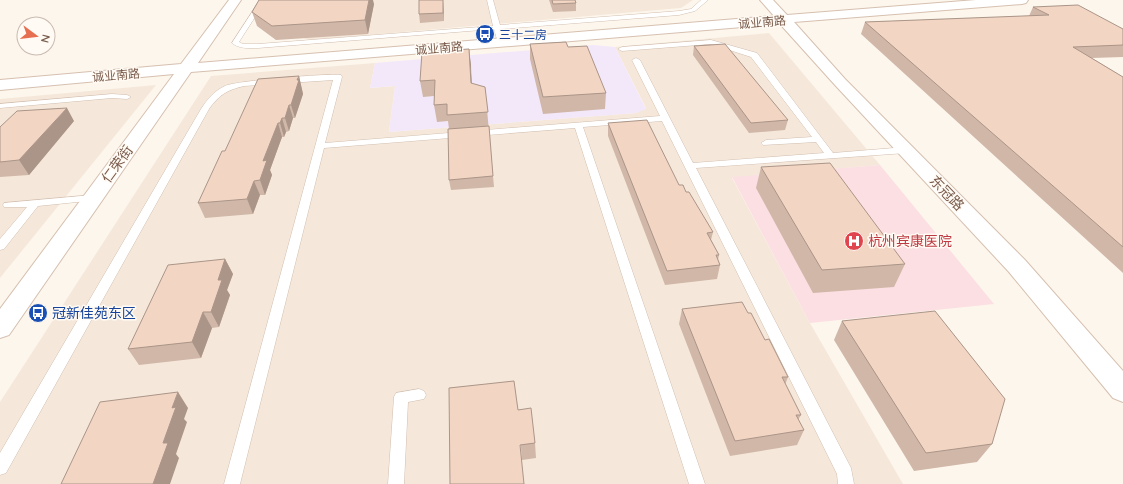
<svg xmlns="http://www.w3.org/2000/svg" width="1123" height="484" viewBox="0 0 1123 484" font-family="Quicksand,'Noto Sans SC',sans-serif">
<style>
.residential{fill:#f5e8da}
.education{fill:#f3e8fa}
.medical{fill:#fbdfe3}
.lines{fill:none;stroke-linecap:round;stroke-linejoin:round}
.lane-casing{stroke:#d1beb0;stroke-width:1}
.secondary-casing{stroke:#d6c0b0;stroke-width:2}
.lane{fill:#fff;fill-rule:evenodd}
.secondary{fill:#fff;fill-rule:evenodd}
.wall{fill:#d1b7a8}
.shaded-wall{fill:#aa9588}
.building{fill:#f3d5c3;stroke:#aa9588}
.labels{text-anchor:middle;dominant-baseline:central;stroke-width:3;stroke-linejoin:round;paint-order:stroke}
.far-street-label{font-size:12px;fill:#7a5c4d;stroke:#fffaf3}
.far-transit-label{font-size:12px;fill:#164399;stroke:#fffaf3;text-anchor:start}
.street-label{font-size:14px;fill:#7a5c4d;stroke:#fffaf3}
.health-label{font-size:14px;fill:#be3a42;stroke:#fffaf3;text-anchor:start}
.transit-label{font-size:14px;fill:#164399;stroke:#fffaf3;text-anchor:start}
</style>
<rect width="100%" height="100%" fill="#fdf6ec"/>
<!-- residential -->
<path class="residential" d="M280,0H693L681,8L310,40L265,27Z
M769,33L880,165L732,178L810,323L903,484H0V402L211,76L375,63L370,88L395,86L389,132L636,113L646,108L615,47Z
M156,85L0,278V99Z"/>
<!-- education -->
<path class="education" d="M593,45L615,47L646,109L636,113L389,132L395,86L370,88L375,63Z"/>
<!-- medical -->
<path class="medical" d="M880,165L994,304L810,323L732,177Z"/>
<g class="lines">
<defs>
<path id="lane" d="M260,0H266L239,42L243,44H258L493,26L487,0H493L500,25L679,11L691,9L701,0H708L695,11L679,15L501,29L504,43L501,45L498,43L494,29L258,48C248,48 239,49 232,43Z
M711,40L757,53L833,153L906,147L911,150L906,153L696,168L851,468L854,484H838L837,474L662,121L583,127L705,484H689L575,128L324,148L240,484H224L333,80L244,86C227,90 219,95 209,109L6,473L0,475V453L201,109C207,100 214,91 225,86C233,81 330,73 341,75L342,77L325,143L660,116L632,60L636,58L640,60L693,163L824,153L816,142L763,145L761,143L766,140L812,137L751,57L711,44L622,51L618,49L622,47Z
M112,94L127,95L131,97L127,99L112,98L0,108V104Z
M93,195L98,198L97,200L38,206L4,249L0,250V239L27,207H4L3,205L4,203Z
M419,389L424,391L426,395L424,399L408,402L404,484H388L394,397L396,393Z"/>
<path id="secondary" d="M229,0H241L198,63L774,16L760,0H773L787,15L976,0H1028L1026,3L1022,4L794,22L845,79L1025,260L1123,371V402L1113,398L1009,272L835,85L780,24L191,72L9,335L0,338V309L174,74L0,90V80L181,64Z"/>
</defs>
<!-- lane casing -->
<use href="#lane" class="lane-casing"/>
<!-- secondary casing -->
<use href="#secondary" class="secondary-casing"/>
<!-- lane -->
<use href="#lane" class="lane"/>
<!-- secondary -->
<use href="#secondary" class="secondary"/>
</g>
<!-- wall -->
<path class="wall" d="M443,0L444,21L420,23L419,14Z
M549,0H575L576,3V11L553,12Z
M374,4L368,34L276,40L257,26L252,12Z
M1033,7L1123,29V57L1092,58L1123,77V273L861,34L865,22L1029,16Z
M530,44L568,47L606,93L605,109L543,114L530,59Z
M694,46L788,120L785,130L749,133L693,55Z
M469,49L472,84L485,87L494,187L451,190L449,180V129L448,121L437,122L434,105V96L423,97L420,81Z
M299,76L303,94L295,118H293L289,131L286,132L284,137H282L270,170L272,175L265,195H260L253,214L205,218L198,203L225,151Z
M74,121L29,175L0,177V127Z
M608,123L686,192L713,232L711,240L719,255L718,260L720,265L717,279L665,285L608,136Z
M761,167L905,264L894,287L813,293L756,188Z
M225,259L233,274L227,290L230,295L219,327L212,328L201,358L139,365L128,349Z
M682,309L748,313L788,377L785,385L801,415L798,420L804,430L797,445L730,456L679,324Z
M842,321L992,444L977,462L914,471L834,340Z
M518,410L535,443L536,458L522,460Z"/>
<!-- shaded-wall -->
<path class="shaded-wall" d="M369,0H373L374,4L368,34L365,20Z
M443,0L444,21L443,13Z
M469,49L471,65L472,100Z
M299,76L303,94L295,118L291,105Z
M289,105L293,118L289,131L285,118Z
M67,108L74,121L29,175L19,160Z
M282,118L286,132L284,137L280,123Z
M278,123L282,137L270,170L272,175L265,195L260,180L263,161Z
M254,181L260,195L253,214L247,199Z
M225,259L233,274L227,290L230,295L219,327L211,312L218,280Z
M203,312L212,328L201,358L192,342Z
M178,392L188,408L184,419L187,422L176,454L179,458L170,484H153L172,408Z"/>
<!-- building -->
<path class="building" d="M259,0H369L365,20L272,26L252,12Z
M419,0H443V13L419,14Z
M552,0H575L576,3L553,4Z
M1078,5L1123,29V45L1073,47L1123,77V247L865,22L1049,15L1033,7Z
M566,42L568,47L587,46L606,93L543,97L530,44Z
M725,44L788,120L751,123L694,46Z
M469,49L471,83L485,87L488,112L447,115V104L434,105L435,80L420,81L422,52Z
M299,76L297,80H299L291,105H289L285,118H282L280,123H278L263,161L267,160L260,180L254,181L247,199L198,203L222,151H225L258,79Z
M67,108L19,160L0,162V127L17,111Z
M647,120L679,185H683L686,192H689L713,232L707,233L719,255H716L720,265L667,271L608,123Z
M489,126L493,176L449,180L448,129Z
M830,163L905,264L822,270L761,167Z
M225,259L218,280H222L211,312H203L192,342L128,349L168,265Z
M742,302L748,313H751L765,340L769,339L788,377H782L801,415H796L804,430L735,441L682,309Z
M935,311L1005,399L992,444L926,453L842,321Z
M514,381L518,410L531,408L535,443L520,445L524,484H450L449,388Z
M178,392L172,408L176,407L163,443H168L153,484H61L100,402Z"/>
<!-- icons -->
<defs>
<symbol id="bus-disc" viewBox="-11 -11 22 22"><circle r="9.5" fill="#1a4fb4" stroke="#fffaf3"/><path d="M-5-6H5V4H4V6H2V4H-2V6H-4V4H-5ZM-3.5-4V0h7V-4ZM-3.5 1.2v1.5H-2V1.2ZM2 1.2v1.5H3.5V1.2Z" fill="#fff"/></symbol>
<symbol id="hospital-disc" viewBox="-11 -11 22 22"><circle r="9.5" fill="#e0444e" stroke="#fffaf3"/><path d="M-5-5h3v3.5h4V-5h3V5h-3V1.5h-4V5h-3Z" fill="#fff"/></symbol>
</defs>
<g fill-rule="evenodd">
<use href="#bus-disc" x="474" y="23" width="22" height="22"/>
<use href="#hospital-disc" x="843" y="230" width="22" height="22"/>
<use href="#bus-disc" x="27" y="302" width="22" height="22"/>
</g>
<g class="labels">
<!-- far-street labels -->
<g class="far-street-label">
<text transform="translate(762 22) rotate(-5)">诚业南路</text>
<text transform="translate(439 48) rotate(-5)">诚业南路</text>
<text transform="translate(116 75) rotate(-5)">诚业南路</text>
</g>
<!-- far-transit labels -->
<g class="far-transit-label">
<text x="499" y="34">三十二房</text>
</g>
<!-- street labels -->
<g class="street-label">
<text transform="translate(117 164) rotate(-54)">仁荣街</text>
<text transform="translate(947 193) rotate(46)">东冠路</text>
</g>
<!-- health labels -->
<g class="health-label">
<text x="868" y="241">杭州宾康医院</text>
</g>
<!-- transit labels -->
<g class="transit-label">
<text x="52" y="313">冠新佳苑东区</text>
</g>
</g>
<!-- north arrow -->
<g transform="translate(36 36) rotate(105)"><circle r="19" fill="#fffaf3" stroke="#cabbb1"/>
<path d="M0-3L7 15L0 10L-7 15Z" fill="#e76f51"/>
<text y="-6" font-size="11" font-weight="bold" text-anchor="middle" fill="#7a5c4d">N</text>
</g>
</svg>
